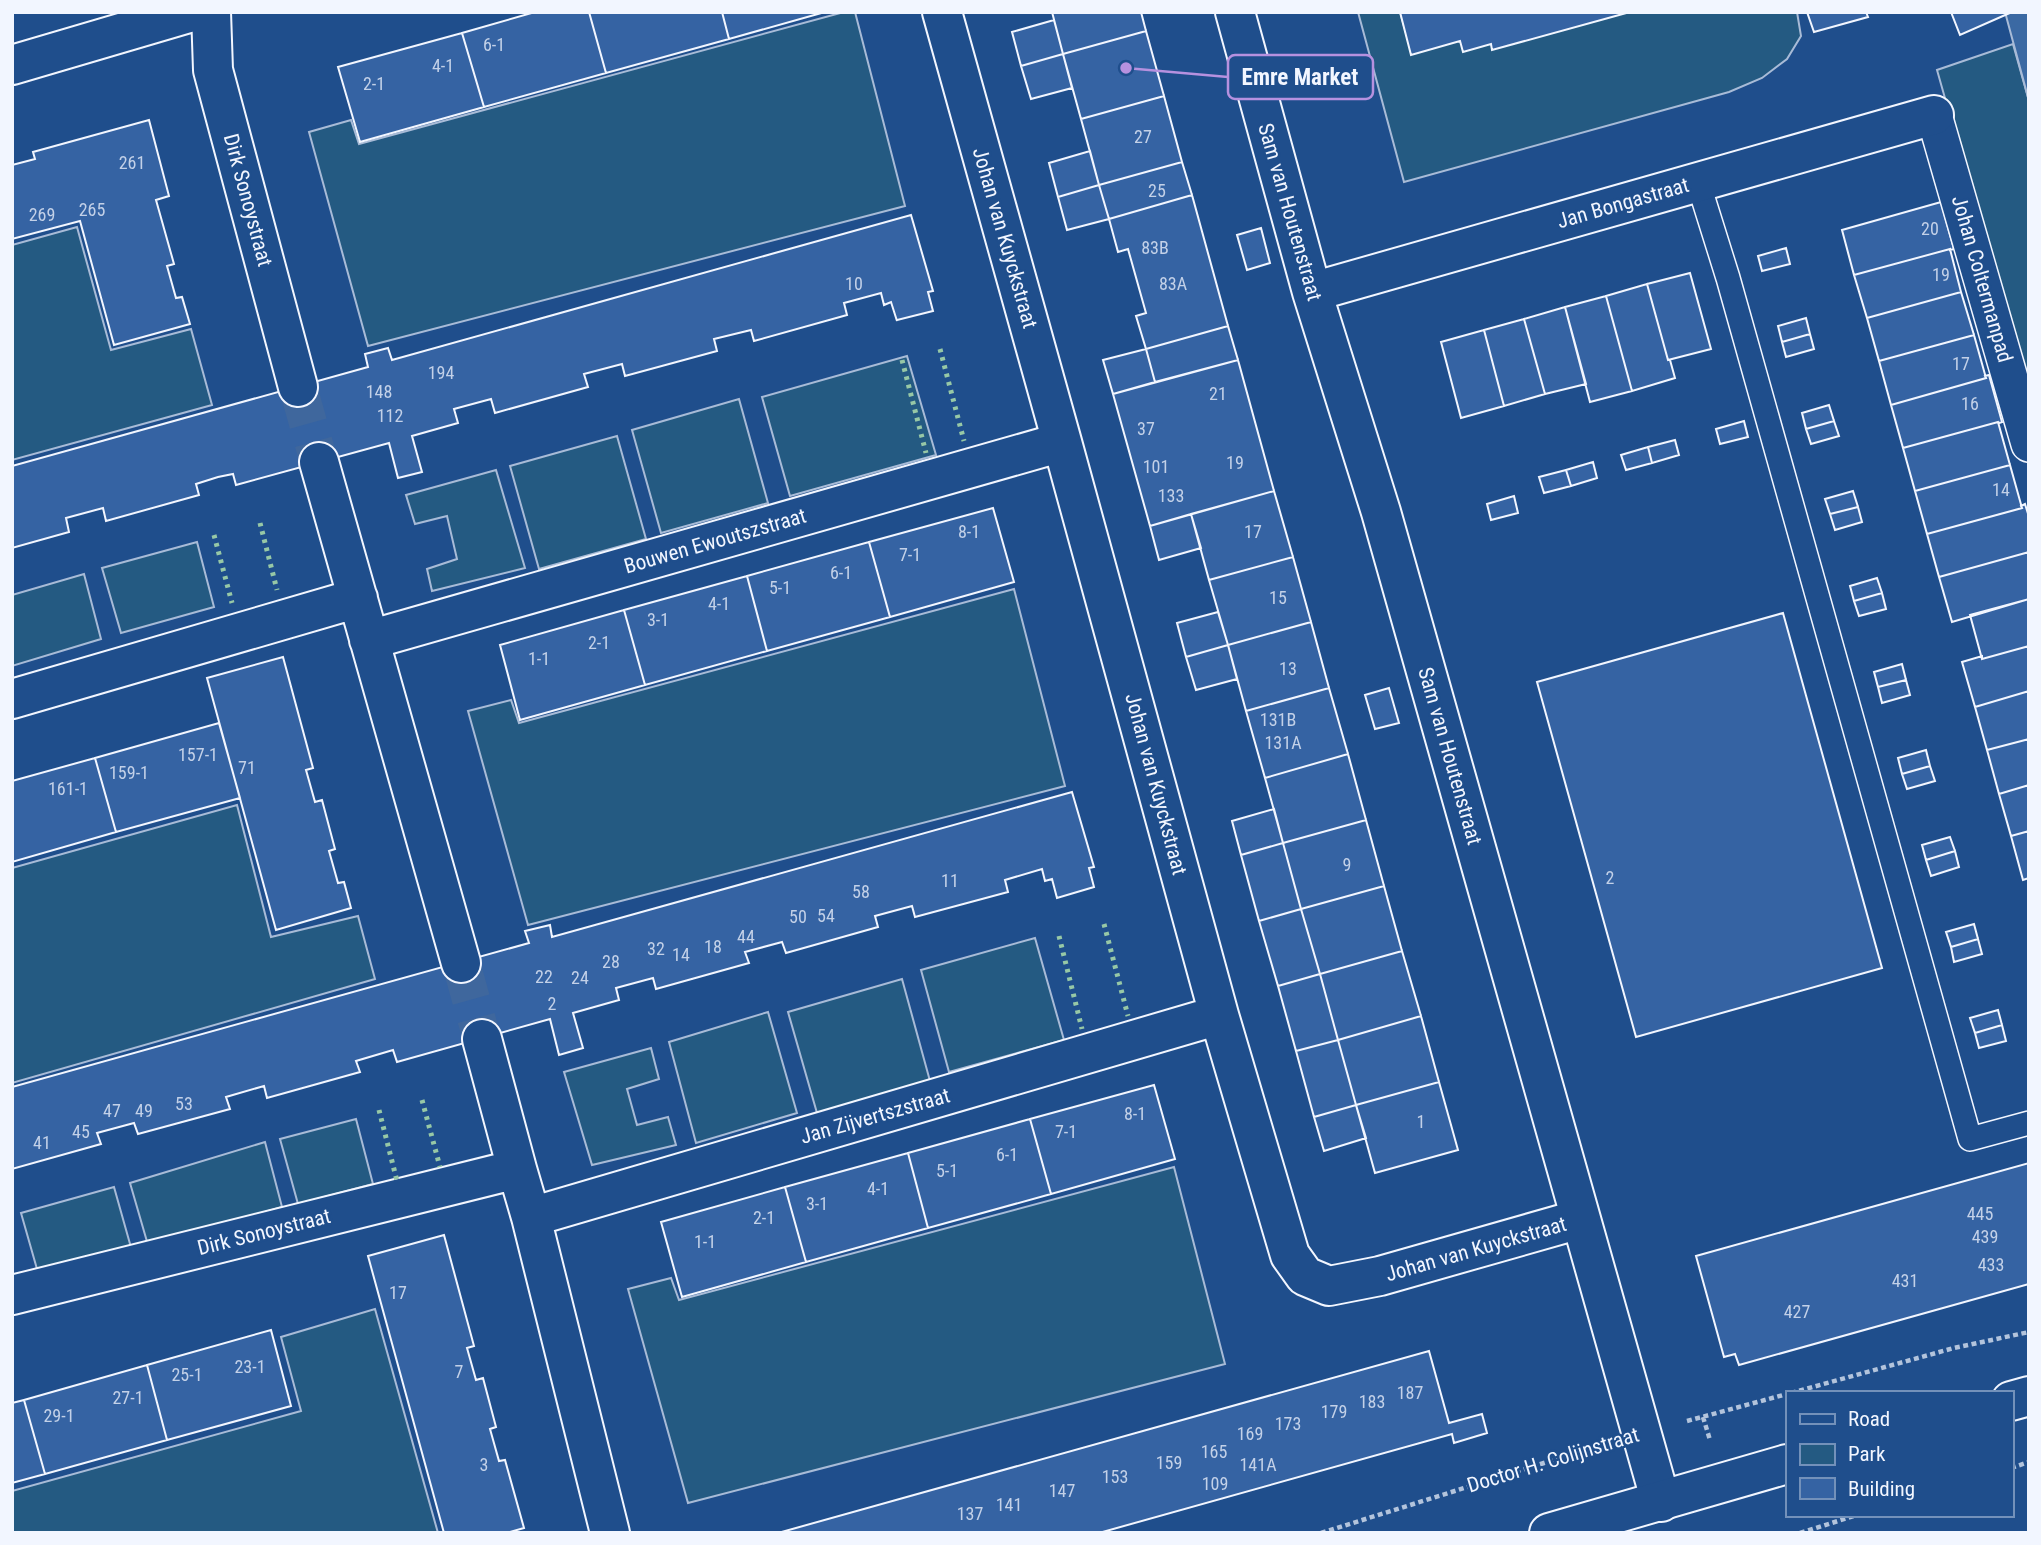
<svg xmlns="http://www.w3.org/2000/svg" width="2041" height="1545" viewBox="0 0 2041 1545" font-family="'Roboto Condensed',sans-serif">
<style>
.green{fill:#245a82;stroke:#a8bbd7;stroke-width:2}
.water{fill:#3b69a3;stroke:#a8bbd7;stroke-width:2}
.building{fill:#3563a3;stroke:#f2f6ff;stroke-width:2}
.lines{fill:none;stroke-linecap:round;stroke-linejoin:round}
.minor-tunnel{stroke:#3f679d;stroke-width:38;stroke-dasharray:38 19;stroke-linecap:butt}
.service-casing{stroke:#f2f6ff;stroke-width:26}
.pedestrian-casing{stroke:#f2f6ff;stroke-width:38}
.minor-casing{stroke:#f2f6ff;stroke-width:42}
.tertiary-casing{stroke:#f2f6ff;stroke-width:42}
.path{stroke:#b3c4dc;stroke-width:4.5;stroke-dasharray:5 3.5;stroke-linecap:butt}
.service{stroke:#1f4e8c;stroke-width:23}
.pedestrian{stroke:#1f4e8c;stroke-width:35}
.minor{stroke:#1f4e8c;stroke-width:38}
.tertiary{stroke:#1f4e8c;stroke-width:38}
.hedge{stroke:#97c8a6;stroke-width:5;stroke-dasharray:3.5 5;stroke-linecap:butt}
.labels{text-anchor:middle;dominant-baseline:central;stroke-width:5;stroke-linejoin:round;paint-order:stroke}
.number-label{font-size:18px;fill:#c3d1e8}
.street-label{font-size:21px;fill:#f2f6ff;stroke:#1f4e8c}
.leader{fill:none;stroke:#b691df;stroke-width:2.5}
.callout-dot{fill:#b691df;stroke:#1f4e8c;stroke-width:2.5}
.callout{fill:#1f4e8c;stroke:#b691df;stroke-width:2.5}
.callout-label{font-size:23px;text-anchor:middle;font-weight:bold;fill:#f2f6ff}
</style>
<rect width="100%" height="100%" fill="#1f4e8c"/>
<!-- green -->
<path class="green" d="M844,12H855L905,206L368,346L309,132L351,120L359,144Z
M1358,12H1400L1411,51L1567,12H1797L1801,36L1787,59L1762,78L1729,92L1404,182Z
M2013,44L2029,101V395L1937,70Z
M77,227L111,350L191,329L212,405L12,460V245Z
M907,356L936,455L790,496L762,397Z
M739,399L768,503L661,533L632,430Z
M617,436L646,539L539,569L510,466Z
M496,470L525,568L432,591L427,569L457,559L447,516L415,524L406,495Z
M197,542L214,607L121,633L102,568Z
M84,574L101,639L12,666V595Z
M1014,589L1065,786L528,925L468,711L511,700L519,723Z
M237,805L271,937L358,916L375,979L12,1083V868Z
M1035,938L1064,1040L949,1072L921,970Z
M902,979L930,1081L817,1113L788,1012Z
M768,1012L797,1113L696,1143L669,1042Z
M651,1048L659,1079L627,1089L637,1125L668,1117L676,1145L592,1165L564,1072Z
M356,1119L373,1184L298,1204L280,1139Z
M265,1142L282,1207L148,1245L130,1183Z
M1174,1167L1225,1364L688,1503L628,1289L671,1278L679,1300Z
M114,1187L132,1251L39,1276L21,1213Z
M375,1309L438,1533H12V1491L301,1411L281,1337Z"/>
<!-- water -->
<path class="water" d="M2005,12H2029V101Z"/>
<!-- building -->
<path class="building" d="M535,12H589L606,73L484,107L462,33Z
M589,12H722L729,39L606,73Z
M722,12H825L729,39Z
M1052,12H1141L1146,31L1063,54Z
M1400,12H1630L1492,50L1491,44L1463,52L1460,41L1411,55Z
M1807,12H1866L1868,17L1814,32Z
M1951,12H2012L1960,35Z
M1054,20L1063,54L1021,66L1012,32Z
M1146,31L1164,96L1081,119L1063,54Z
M462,33L484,107L360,142L338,67Z
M1063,54L1072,88L1031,99L1021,66Z
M1164,96L1182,162L1099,185L1081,119Z
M149,120L169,196L156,200L174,264L167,266L176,298L182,297L190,324L114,345L80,221L12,239V165L35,159L33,152Z
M1090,151L1099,185L1058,197L1049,163Z
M1182,162L1192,195L1109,219L1099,185Z
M1099,185L1109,219L1067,230L1058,197Z
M1192,195L1228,326L1146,349L1136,316L1146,313L1128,249L1118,252L1109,219Z
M1941,202L1954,249L1950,250V249L1854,275L1842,230Z
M911,215L933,291L928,292L933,311L897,320V321L891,302L884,305L881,293L844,303L847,315L754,341L751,330L714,339L717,351L625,376L622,364L584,374L588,387L495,413L491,399L454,409L458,423L412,436L422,472L398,478L389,443L236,485L233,474L218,477L196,484L199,495L106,521L103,508L66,518L69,532L12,548V466L368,367L365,354L388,348L392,360Z
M1261,228L1270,263L1247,270L1237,235Z
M1786,248L1790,264L1762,271L1758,256Z
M1950,249L1961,292L1867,318L1854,275Z
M1690,273L1711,349L1668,360L1647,284Z
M1647,284L1668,360H1670L1675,378L1632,391L1606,296Z
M1961,292L1974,335L1879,361L1867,318Z
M1606,296L1632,391L1590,402L1565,307Z
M1565,307L1586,384L1545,394L1524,319Z
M1806,318L1810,334L1782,342L1778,326Z
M1524,319L1545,394L1504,406L1484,330Z
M1228,326L1238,360L1155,382L1146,349Z
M1484,330L1504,406L1461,418L1441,342Z
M1810,334L1814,349L1786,357L1782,342Z
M1974,335L1986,378L1891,405L1879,361Z
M1146,349L1155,382L1113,394L1103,360Z
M1238,360L1274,491L1150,526L1113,394Z
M1989,375L2002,422L1999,423L1998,422L1903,448L1891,405L1986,378L1985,376Z
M1829,405L1834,421L1806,429L1802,413Z
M1744,421L1748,437L1720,444L1716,429Z
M1834,421L1839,436L1811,444L1806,429Z
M1998,422L2010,465L1915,491L1903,448Z
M1675,440L1679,455L1652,463L1648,447Z
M1648,447L1652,463L1626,470L1621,455Z
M1593,462L1597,478L1571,486L1566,470Z
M2010,465L2022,508L1927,534L1915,491Z
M1566,470L1571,486L1544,493L1539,477Z
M1274,491L1293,557L1209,580L1191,514Z
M1853,491L1858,507L1830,514L1825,499Z
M1514,496L1518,513L1491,520L1487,504Z
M2025,504L2029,517V552L1939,577L1927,534L2022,508L2021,506Z
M1858,507L1862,522L1835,530L1830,514Z
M993,508L1014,582L890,617L869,542Z
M1191,514L1201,548L1159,560L1150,526Z
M869,542L890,617L767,651L747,576Z
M2029,552V599L1952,622L1939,577Z
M1293,557L1311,622L1228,645L1209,580Z
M747,576L767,651L645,685L624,610Z
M1877,578L1882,593L1854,601L1850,586Z
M1882,593L1886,609L1859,616L1854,601Z
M2029,599V646L1982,659L1970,615Z
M624,610L645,685L520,720L500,645Z
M1218,612L1228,645L1186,657L1177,623Z
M1783,613L1882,968L1636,1037L1537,682Z
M1311,622L1329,688L1246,711L1228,645Z
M1228,645L1237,679L1196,690L1186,657Z
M2029,646V691L1975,707L1962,662L1982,656V659Z
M283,657L313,768L306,770L315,802L322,800L335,849L329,851L338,883L344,882L351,908L276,930L207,678Z
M1902,664L1906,680L1878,687L1874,672Z
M1906,680L1910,695L1882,703L1878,687Z
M1329,688L1348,754L1265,778L1246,711Z
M1389,688L1399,723L1375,729L1365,695Z
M2029,691V739L1987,750L1975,707Z
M219,723L240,798L116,832L95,758Z
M2029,739V785L1999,794L1987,750Z
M1926,750L1930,766L1902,774L1898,758Z
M1348,754L1366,820L1283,843L1265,778Z
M95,758L116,832L12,862V781Z
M1930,766L1935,781L1907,789L1902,774Z
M2029,785V831L2011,836L1999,794Z
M1072,792L1094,867L1089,868L1094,887L1057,898L1052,879L1045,881L1042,869L1005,880L1008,892L915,917L912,906L875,916L878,927L786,953L782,942L745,952L749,963L656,989L653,978L616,988L619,1000L573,1013L583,1048L559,1055L550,1019L397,1062L393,1050L356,1061L360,1072L267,1098L264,1086L226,1097L230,1109L138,1134L134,1123L97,1133L101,1144L12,1169V1087L529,943L525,931L550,925L552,937Z
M1274,809L1283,843L1241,855L1232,821Z
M1366,820L1384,886L1301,909L1283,843Z
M2029,831V878L2023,880L2011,836Z
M1950,837L1955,851L1926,860L1922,845Z
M1283,843L1301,909L1259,921L1241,855Z
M1955,851L1959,867L1931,876L1926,860Z
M1384,886L1402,951L1320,974L1301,909Z
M1301,909L1320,974L1278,986L1259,921Z
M1974,924L1978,939L1951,947L1946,932Z
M1978,939L1982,954L1954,962L1951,947Z
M1402,951L1421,1016L1338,1040L1320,974Z
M1320,974L1338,1040L1296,1051L1278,986Z
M1998,1010L2002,1025L1975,1033L1970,1018Z
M1421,1016L1439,1082L1356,1105L1338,1040Z
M2002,1025L2006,1041L1979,1048L1975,1033Z
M1338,1040L1356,1105L1314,1117L1296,1051Z
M1439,1082L1458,1150L1375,1173L1356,1105Z
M1154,1085L1175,1159L1051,1194L1030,1119Z
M1356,1105L1366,1138L1324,1151L1314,1117Z
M1030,1119L1051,1194L928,1228L908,1153Z
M908,1153L928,1228L806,1262L785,1187Z
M2029,1163V1284L1739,1365L1735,1354L1724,1357L1696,1256Z
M785,1187L806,1262L682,1297L661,1222Z
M444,1235L474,1346L467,1348L476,1380L483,1378L496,1427L490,1429L499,1461L505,1460L524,1528L506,1533H444L368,1256Z
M271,1330L291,1406L167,1440L147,1365Z
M1429,1351L1449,1423L1482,1414L1487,1433L1454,1443L1452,1434L1099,1533H778Z
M147,1365L167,1440L45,1474L24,1400Z
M24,1400L45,1474L12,1483V1403Z"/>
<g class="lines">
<!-- minor-tunnel -->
<path class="minor-tunnel" d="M298,387L319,462
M461,963L482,1039"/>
<defs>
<path id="service" d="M1698,182L1728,278L1970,1139L2029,1123"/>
<path id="pedestrian" d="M1934,115L2029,444"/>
<path id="minor" d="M211,12L213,70L298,387
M942,12L1062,442L1219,1015L1290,1255L1305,1276L1329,1286L1380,1276L1580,1219
M1235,12L1312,292L1381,512L1661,1502
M12,65L192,12
M1312,292L1934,115
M319,462L461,963
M369,640L1062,442
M12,699L358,598
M482,1039L517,1169L531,1217L610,1533
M531,1217L1219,1015
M12,1295L517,1169"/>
<path id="tertiary" d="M2011,1401L2029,1396
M1549,1533L1787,1464"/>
</defs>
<!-- service casing -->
<use href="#service" class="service-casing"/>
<!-- pedestrian casing -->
<use href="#pedestrian" class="pedestrian-casing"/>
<!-- minor casing -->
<use href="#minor" class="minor-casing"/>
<!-- tertiary casing -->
<use href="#tertiary" class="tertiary-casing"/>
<!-- path -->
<path class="path" d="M1791,1393L1954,1348L2029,1332
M1703,1417L1710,1440
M1687,1421L1787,1394
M2011,1468L2029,1462
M1321,1533L1598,1446
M1800,1533L1857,1515"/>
<!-- service -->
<use href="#service" class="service"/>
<!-- pedestrian -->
<use href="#pedestrian" class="pedestrian"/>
<!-- minor -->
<use href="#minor" class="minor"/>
<!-- tertiary -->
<use href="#tertiary" class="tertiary"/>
<!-- hedge -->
<path class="hedge" d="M940,349L964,441
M902,360L926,453
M260,523L277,590
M214,535L232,603
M1104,924L1128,1016
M1059,936L1082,1029
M422,1100L440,1167
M379,1110L397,1181"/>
</g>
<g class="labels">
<!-- number labels -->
<g class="number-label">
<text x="494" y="44">6-1</text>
<text x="443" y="65">4-1</text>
<text x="374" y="83">2-1</text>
<text x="1143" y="136">27</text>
<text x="132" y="162">261</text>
<text x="1157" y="190">25</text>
<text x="92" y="209">265</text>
<text x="42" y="214">269</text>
<text x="1930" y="228">20</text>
<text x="1155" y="247">83B</text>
<text x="1941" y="274">19</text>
<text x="854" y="283">10</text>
<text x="1173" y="283">83A</text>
<text x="1961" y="363">17</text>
<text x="441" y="372">194</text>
<text x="379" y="391">148</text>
<text x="1218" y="393">21</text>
<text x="1970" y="403">16</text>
<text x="390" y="415">112</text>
<text x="1146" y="428">37</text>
<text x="1235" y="462">19</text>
<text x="1156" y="466">101</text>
<text x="2001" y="489">14</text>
<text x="1171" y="495">133</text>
<text x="969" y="531">8-1</text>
<text x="1253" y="531">17</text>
<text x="910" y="554">7-1</text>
<text x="841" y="572">6-1</text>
<text x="780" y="587">5-1</text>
<text x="1278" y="597">15</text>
<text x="719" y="603">4-1</text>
<text x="658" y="619">3-1</text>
<text x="599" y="642">2-1</text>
<text x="539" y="658">1-1</text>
<text x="1288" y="668">13</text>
<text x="1278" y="719">131B</text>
<text x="1283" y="742">131A</text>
<text x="198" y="754">157-1</text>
<text x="247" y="767">71</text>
<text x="129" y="772">159-1</text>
<text x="68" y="788">161-1</text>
<text x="1347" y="864">9</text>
<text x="1610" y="877">2</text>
<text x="950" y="880">11</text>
<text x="861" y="891">58</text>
<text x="826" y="915">54</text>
<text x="798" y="916">50</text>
<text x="746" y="936">44</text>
<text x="713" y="946">18</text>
<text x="656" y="948">32</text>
<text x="681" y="954">14</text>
<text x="611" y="961">28</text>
<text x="544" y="976">22</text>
<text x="580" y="977">24</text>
<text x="552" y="1003">2</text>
<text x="184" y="1103">53</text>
<text x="112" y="1110">47</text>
<text x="144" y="1110">49</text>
<text x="1135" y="1113">8-1</text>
<text x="1421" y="1121">1</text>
<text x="81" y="1131">45</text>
<text x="1066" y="1131">7-1</text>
<text x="42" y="1142">41</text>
<text x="1007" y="1154">6-1</text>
<text x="947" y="1170">5-1</text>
<text x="878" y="1188">4-1</text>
<text x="817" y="1203">3-1</text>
<text x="1980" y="1213">445</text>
<text x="764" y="1217">2-1</text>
<text x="1985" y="1236">439</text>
<text x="705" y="1241">1-1</text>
<text x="1991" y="1264">433</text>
<text x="1905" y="1280">431</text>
<text x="398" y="1292">17</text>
<text x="1797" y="1311">427</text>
<text x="250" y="1366">23-1</text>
<text x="459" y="1371">7</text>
<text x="187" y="1374">25-1</text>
<text x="1410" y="1392">187</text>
<text x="128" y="1397">27-1</text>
<text x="1372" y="1401">183</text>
<text x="1334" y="1411">179</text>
<text x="59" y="1415">29-1</text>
<text x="1288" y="1423">173</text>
<text x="1250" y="1433">169</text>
<text x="1214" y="1451">165</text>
<text x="1169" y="1462">159</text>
<text x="484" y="1464">3</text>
<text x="1258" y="1464">141A</text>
<text x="1115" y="1476">153</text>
<text x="1215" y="1483">109</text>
<text x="1062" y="1490">147</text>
<text x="1009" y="1504">141</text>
<text x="970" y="1513">137</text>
</g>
<!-- street labels -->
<g class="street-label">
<text transform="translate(248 200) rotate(75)">Dirk Sonoystraat</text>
<text transform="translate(1623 203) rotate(-16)">Jan Bongastraat</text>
<text transform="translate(1290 212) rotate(74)">Sam van Houtenstraat</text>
<text transform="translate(1005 238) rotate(74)">Johan van Kuyckstraat</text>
<text transform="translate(1982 279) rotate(74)">Johan Coltermanpad</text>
<text transform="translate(715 541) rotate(-16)">Bouwen Ewoutszstraat</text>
<text transform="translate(1450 756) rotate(74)">Sam van Houtenstraat</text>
<text transform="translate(1156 784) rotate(75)">Johan van Kuyckstraat</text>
<text transform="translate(875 1116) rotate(-16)">Jan Zijvertszstraat</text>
<text transform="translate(264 1232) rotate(-14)">Dirk Sonoystraat</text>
<text transform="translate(1476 1249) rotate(-16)">Johan van Kuyckstraat</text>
<text transform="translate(1553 1460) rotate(-17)">Doctor H. Colijnstraat</text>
</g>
</g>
<!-- callouts -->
<path class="leader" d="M1126 68L1228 77"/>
<circle class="callout-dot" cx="1126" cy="68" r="7"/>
<rect class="callout" x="1228" y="55" width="145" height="44" rx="7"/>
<g class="callout-label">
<text x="1300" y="85">Emre Market</text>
</g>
<!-- border -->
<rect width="2041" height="1545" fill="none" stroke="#f2f6ff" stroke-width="28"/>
<!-- legend -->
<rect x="1786" y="1391" width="228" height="126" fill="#1f4e8c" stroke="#7391ba" stroke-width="2"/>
<rect x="1800" y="1414" width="35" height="10" fill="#1f4e8c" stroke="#7391ba" stroke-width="2"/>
<text x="1848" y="1426" font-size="21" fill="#f2f6ff">Road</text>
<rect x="1800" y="1444" width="35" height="21" fill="#245a82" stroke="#7391ba" stroke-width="2"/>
<text x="1848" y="1461" font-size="21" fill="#f2f6ff">Park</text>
<rect x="1800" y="1478" width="35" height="21" fill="#3563a3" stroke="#7391ba" stroke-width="2"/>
<text x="1848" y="1496" font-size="21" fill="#f2f6ff">Building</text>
</svg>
